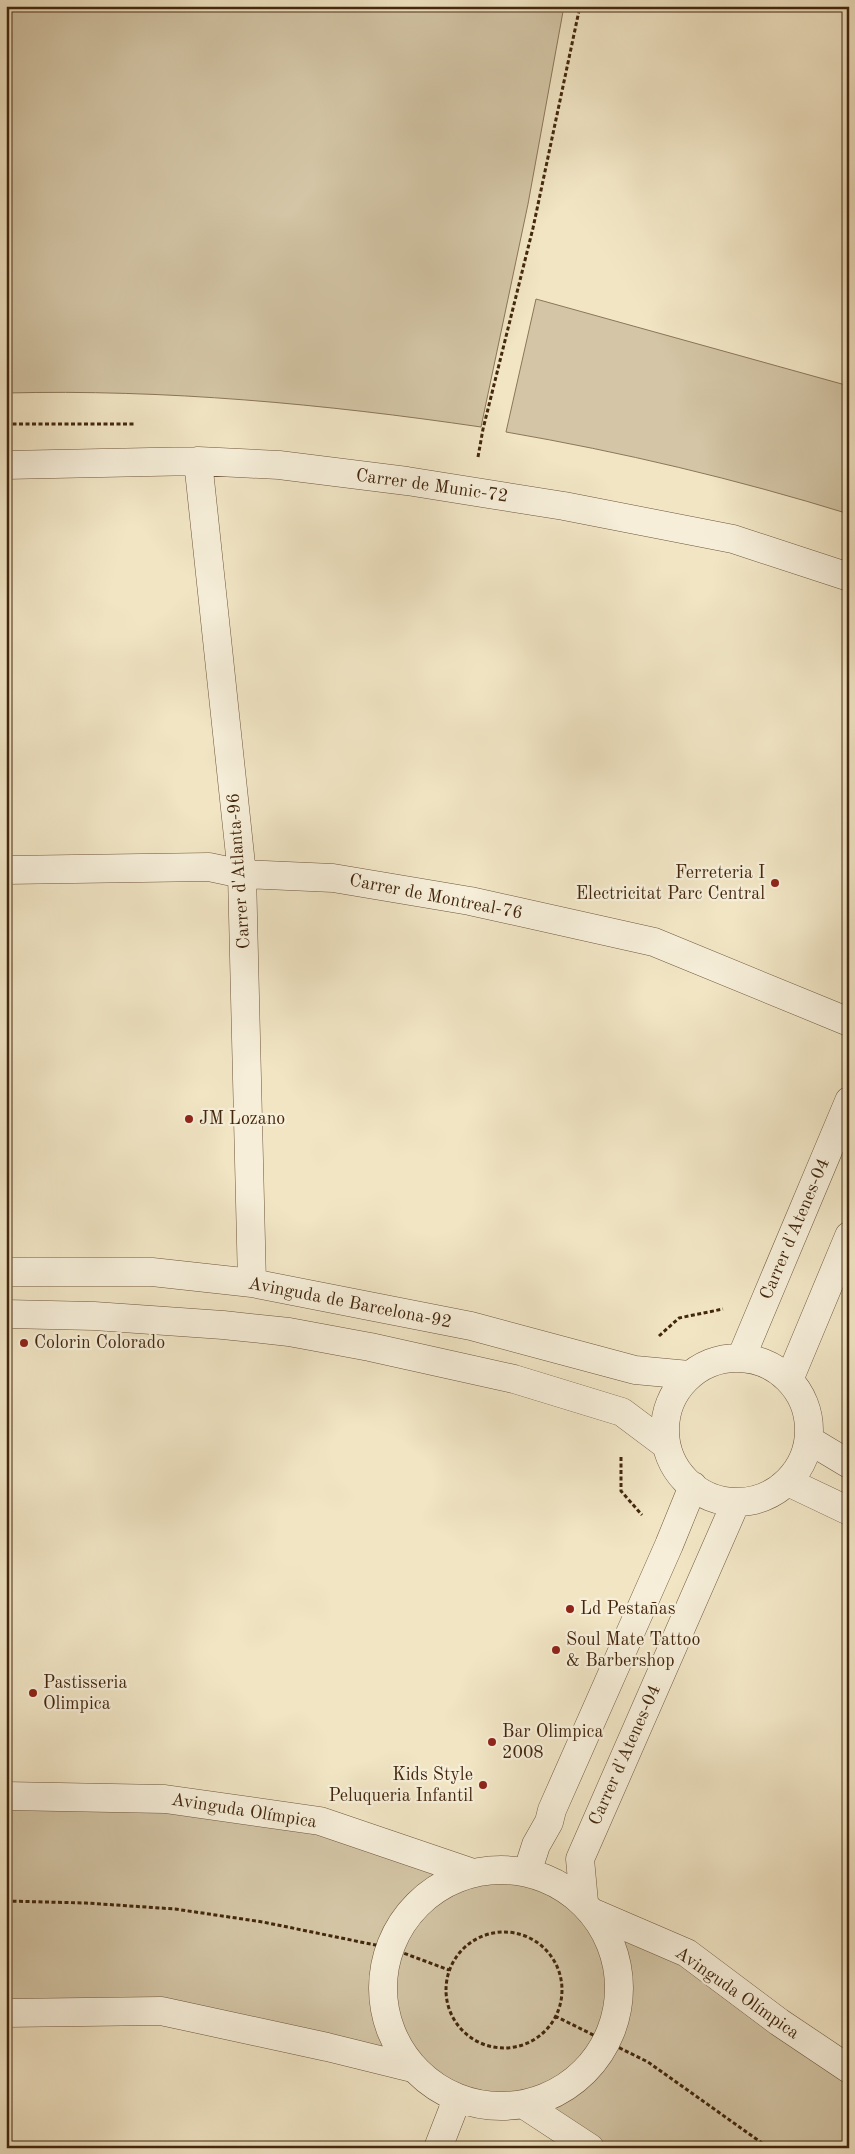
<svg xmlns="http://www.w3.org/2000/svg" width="855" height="2154" viewBox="0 0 855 2154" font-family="'Old Standard TT',serif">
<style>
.green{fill:#d3c5a5;stroke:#8b7659;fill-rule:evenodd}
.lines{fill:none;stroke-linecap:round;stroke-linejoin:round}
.minor-casing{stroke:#6e563b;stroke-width:29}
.path{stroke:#43270d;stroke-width:3;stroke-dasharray:4 2.5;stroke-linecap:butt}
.minor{stroke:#f6eed9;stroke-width:28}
.poi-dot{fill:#8f2418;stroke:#f6eed9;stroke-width:2}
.labels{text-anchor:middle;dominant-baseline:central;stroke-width:4.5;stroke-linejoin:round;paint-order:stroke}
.street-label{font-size:18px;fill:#43270d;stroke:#f6eed9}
.poi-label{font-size:18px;fill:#43270d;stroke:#f6eed9;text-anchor:start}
</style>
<rect width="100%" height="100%" fill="#f1e5c4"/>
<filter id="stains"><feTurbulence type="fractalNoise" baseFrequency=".004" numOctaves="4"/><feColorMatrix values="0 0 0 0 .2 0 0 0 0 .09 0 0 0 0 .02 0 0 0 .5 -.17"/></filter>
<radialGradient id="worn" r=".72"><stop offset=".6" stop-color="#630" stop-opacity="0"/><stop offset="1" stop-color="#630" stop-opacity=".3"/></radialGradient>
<!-- green -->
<path class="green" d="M6,6H564L528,204L481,427C324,404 165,389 6,393Z
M536,299L849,386V514C736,479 622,452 506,432Z
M6,1801L320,1821L473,1873L528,1870L584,1902L849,2069V2148H591L526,2106L457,2099L412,2068L161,2011L6,2014ZM470,1874L471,1875L403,1922L436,1888ZM399,1927H400L386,2015L385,1958ZM618,1965L619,2008L600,2055L617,1965ZM595,2061L561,2092L529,2104H528Z"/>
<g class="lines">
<defs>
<path id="minor" d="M198,461L242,874L252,1283
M6,465L198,461L279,465L407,481L564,506L733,539L849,577
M6,870L209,867L242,874L333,878L470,901L654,942L849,1022
M6,1272H152L252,1283L471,1326L635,1370L689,1375
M6,1314L94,1316L223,1325L289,1332L370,1347L514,1379L622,1412L666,1445
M741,1358L849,1101
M665 1430a72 72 0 1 1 144 0a72 72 0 1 1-144 0Z
M789,1380L849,1236
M809,1440L849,1464
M788,1482L849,1511
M6,1796L165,1799L320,1821L473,1873
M383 1988a118 118 0 1 1 236 0a118 118 0 1 1-236 0Z
M528,1870L536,1845L549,1822L552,1810L669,1545L693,1486
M584,1902L580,1859L736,1502
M594,1913L687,1953L779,2022L849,2069
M6,2013L161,2011L327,2047L412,2068
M526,2106L590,2148
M438,2148L457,2099"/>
</defs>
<!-- minor casing -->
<use href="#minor" class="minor-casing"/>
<!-- path -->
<path class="path" d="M6,424H136
M478,457L483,429L533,228L580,6
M659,1336L679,1318L723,1309
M621,1457V1491L642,1515
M6,1901L86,1903L175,1909L263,1922L390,1948L449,1970
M446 1990a58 58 0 1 1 116 0a58 58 0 1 1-116 0Z
M555,2016L648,2062L769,2148"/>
<!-- minor -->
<use href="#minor" class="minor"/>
</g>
<!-- markers -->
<g class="poi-dot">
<circle cx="775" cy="883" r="5"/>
<circle cx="189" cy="1119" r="5"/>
<circle cx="24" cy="1343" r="5"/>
<circle cx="570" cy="1609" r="5"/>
<circle cx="556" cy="1650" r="5"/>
<circle cx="33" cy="1693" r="5"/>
<circle cx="492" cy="1742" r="5"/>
<circle cx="483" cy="1785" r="5"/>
</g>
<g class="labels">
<!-- street labels -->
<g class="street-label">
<text transform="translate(432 486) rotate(8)">Carrer de Munic-72</text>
<text transform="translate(239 871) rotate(-94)">Carrer d'Atlanta-96</text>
<text transform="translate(436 897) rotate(11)">Carrer de Montreal-76</text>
<text transform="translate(795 1229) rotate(-67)">Carrer d'Atenes-04</text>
<text transform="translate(350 1303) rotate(11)">Avinguda de Barcelona-92</text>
<text transform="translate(625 1755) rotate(-66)">Carrer d'Atenes-04</text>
<text transform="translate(244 1811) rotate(9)">Avinguda Olímpica</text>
<text transform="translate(737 1993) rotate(35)">Avinguda Olímpica</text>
</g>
<!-- poi labels -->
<g class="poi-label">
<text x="765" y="873" text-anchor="end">Ferreteria I<tspan x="765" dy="21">Electricitat Parc Central</tspan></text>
<text x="199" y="1119">JM Lozano</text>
<text x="34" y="1343">Colorin Colorado</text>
<text x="580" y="1609">Ld Pestañas</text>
<text x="566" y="1640">Soul Mate Tattoo<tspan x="566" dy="21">&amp; Barbershop</tspan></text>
<text x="43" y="1683">Pastisseria<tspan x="43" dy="21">Olimpica</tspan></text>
<text x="502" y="1732">Bar Olimpica<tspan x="502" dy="21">2008</tspan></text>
<text x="473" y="1775" text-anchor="end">Kids Style<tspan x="473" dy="21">Peluqueria Infantil</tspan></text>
</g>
</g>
<!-- margin -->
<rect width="855" height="2154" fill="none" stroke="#f1e5c4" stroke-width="25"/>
<rect x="8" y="8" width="840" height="2139" fill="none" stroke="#43270d" stroke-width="2.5"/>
<rect x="12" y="12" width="830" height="2129" fill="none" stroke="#43270d"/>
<rect width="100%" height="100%" filter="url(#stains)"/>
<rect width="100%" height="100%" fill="url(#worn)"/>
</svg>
